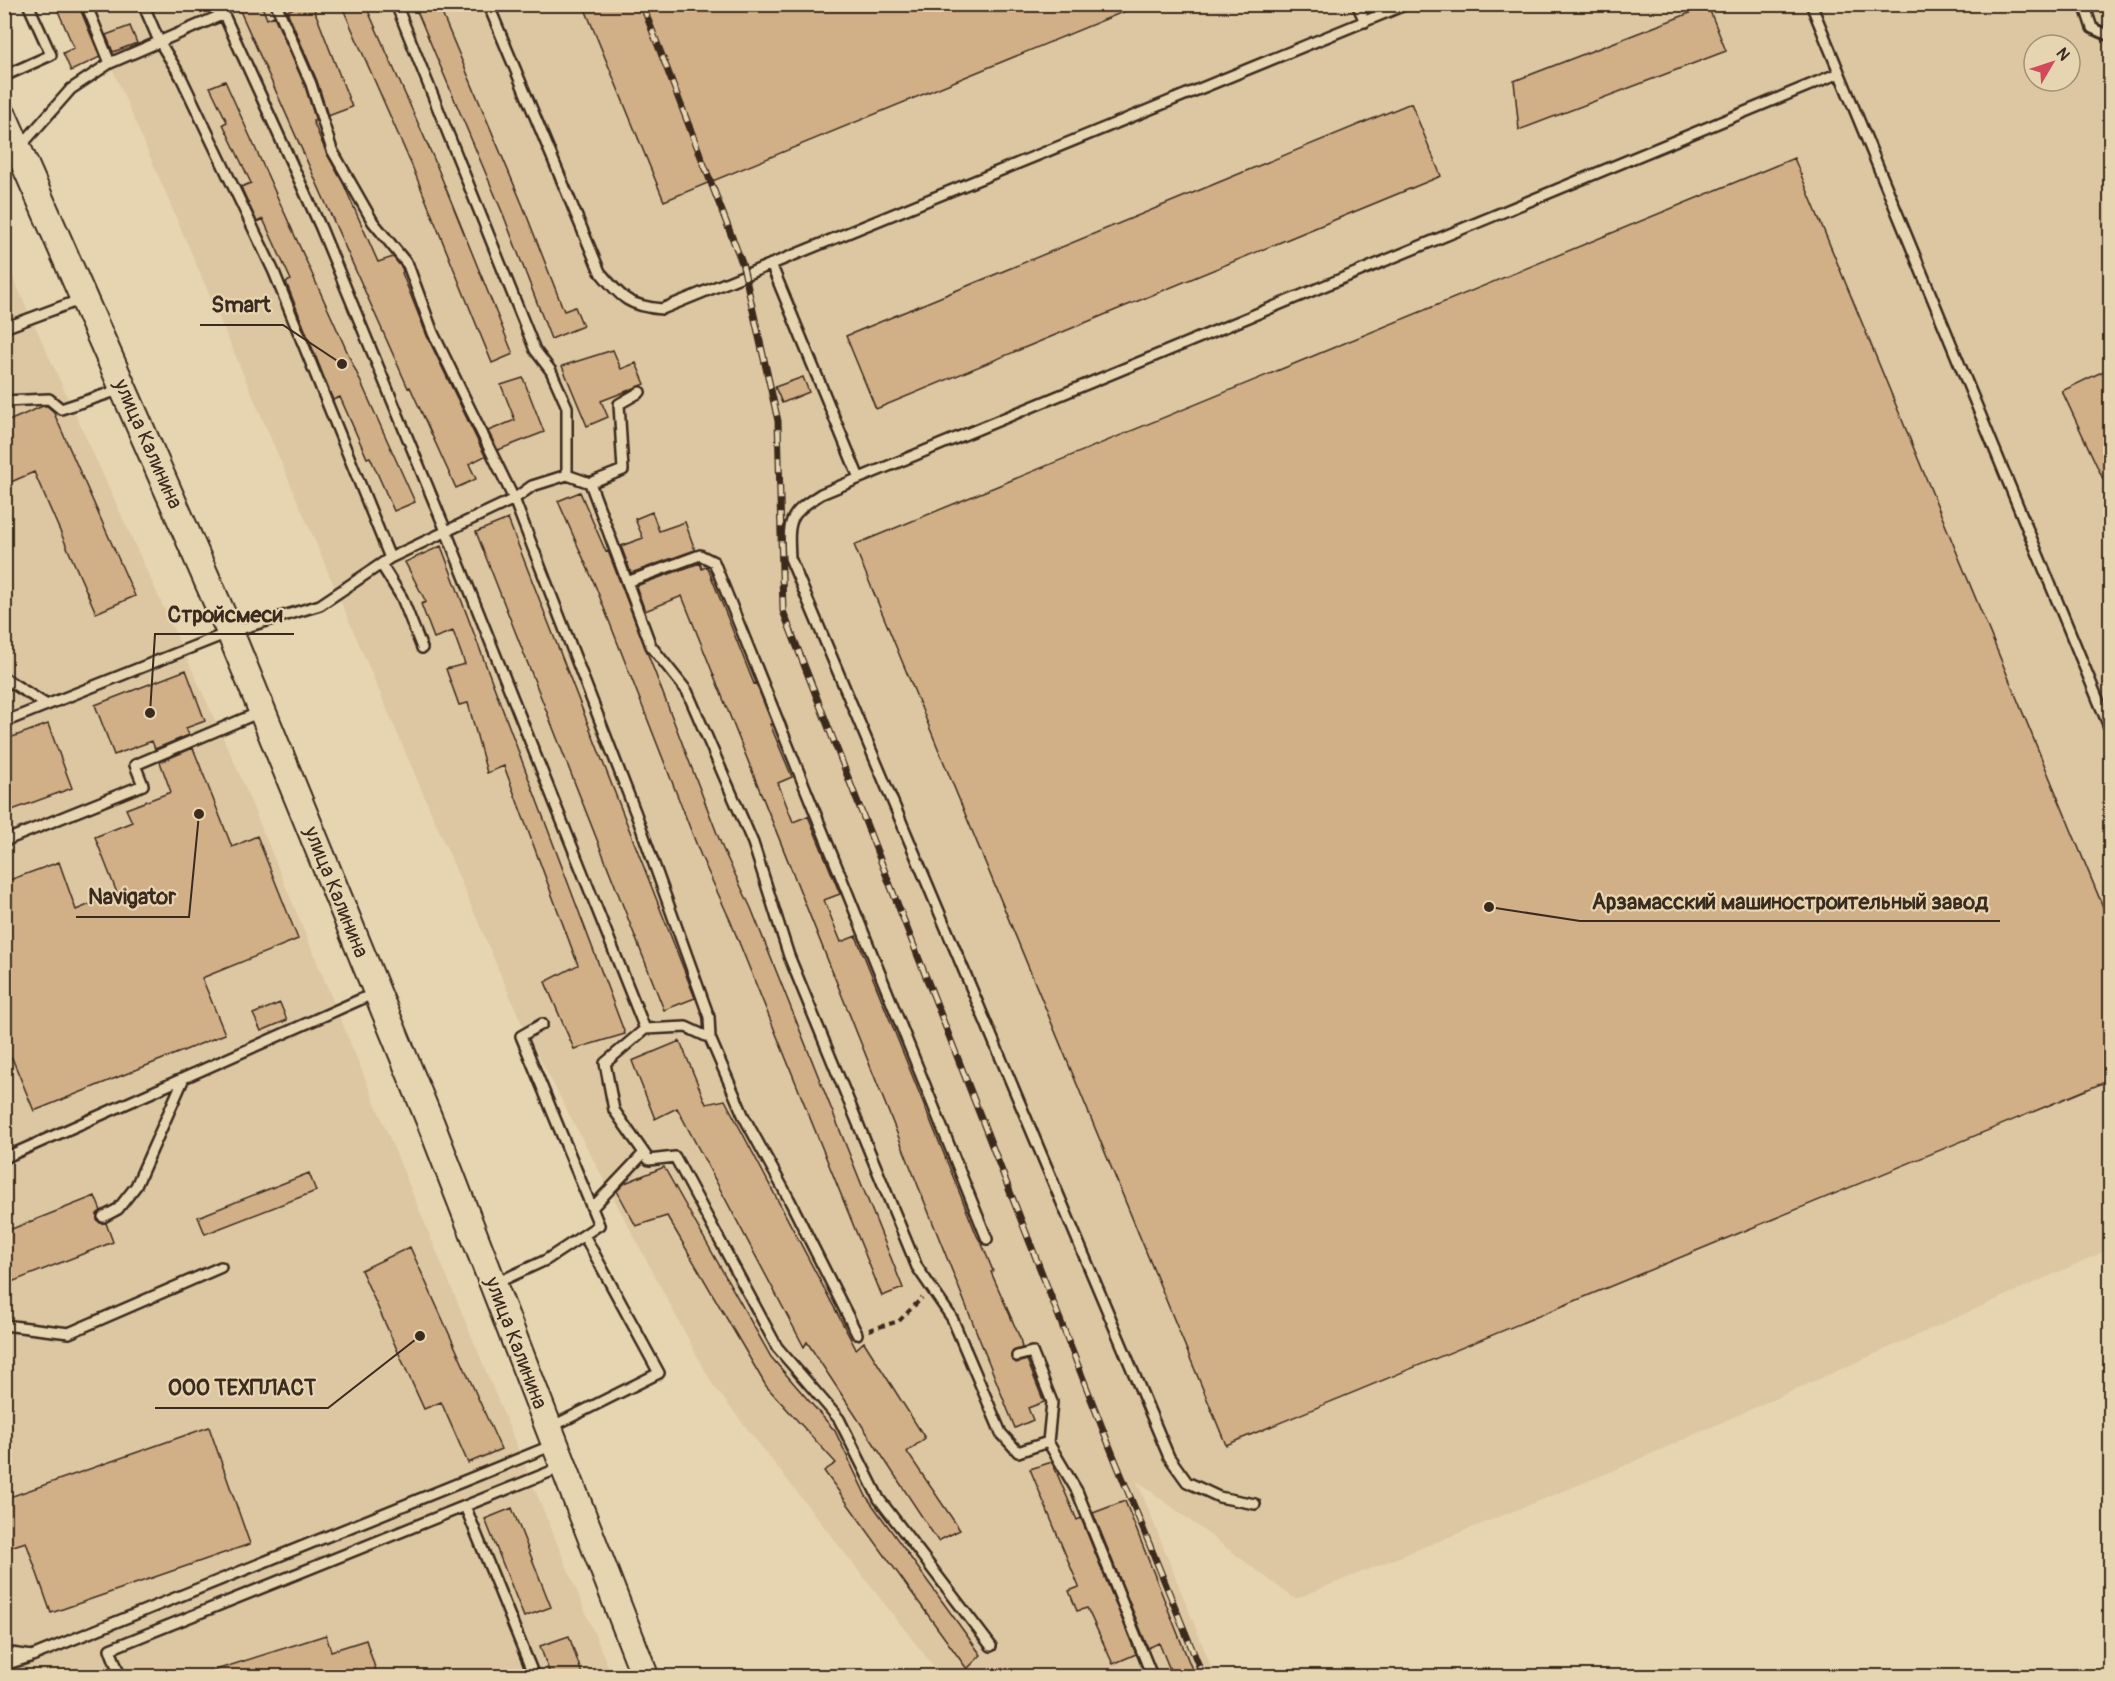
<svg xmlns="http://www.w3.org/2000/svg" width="2115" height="1681" viewBox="0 0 2115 1681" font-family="Pangolin,sans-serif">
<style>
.built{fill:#ddc7a2;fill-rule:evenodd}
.building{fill:#d1b088;stroke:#3b2a1e;stroke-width:1.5}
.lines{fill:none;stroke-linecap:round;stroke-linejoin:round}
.lane-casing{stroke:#3b2a1e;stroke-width:14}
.secondary-casing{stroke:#3b2a1e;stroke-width:30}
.path{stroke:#3b2a1e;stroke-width:4;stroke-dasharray:6 4.5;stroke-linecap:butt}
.lane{stroke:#e7d5b2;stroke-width:9}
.secondary{stroke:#e7d5b2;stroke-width:26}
.rail-casing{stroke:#3b2a1e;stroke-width:7}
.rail{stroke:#e7d5b2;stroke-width:4.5;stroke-dasharray:14;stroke-linecap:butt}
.labels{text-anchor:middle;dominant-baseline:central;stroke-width:4.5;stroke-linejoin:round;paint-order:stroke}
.street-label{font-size:21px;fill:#3b2a1e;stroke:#e7d5b2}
.leader{fill:none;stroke:#3b2a1e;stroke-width:2}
.callout-dot{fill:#3b2a1e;stroke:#e7d5b2;stroke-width:2}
.callout-label{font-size:22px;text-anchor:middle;font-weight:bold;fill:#3b2a1e;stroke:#e7d5b2;stroke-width:4.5;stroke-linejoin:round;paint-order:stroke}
</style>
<rect width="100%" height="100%" fill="#e7d5b2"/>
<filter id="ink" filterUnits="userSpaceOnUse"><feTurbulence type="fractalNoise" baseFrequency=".0167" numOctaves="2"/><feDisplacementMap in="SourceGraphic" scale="12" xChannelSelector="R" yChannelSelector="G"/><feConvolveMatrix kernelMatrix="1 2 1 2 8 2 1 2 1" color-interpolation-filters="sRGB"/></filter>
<g filter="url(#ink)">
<!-- built -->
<path class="built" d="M85,5H2110V1249L1613,1471L1295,1599L1137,1481L1215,1676H941L712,1384L524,1029ZM2034,45H2070V81H2034Z
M4,258L236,766L612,1676H5Z"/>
<!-- building -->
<path class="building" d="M55,4H78L100,57L71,71L63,53L74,48Z
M237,4H261L267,19L274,16L305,86L316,121H313L326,152L344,185L378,262L393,257L402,268L403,272L402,273L427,336L485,456L469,464L476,479L456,488L410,387L408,388Z
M304,4H312L352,107L328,116L317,81L287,11Z
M341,4H365L434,159L513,354L492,363L412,166Z
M414,4H438L523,206L564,311L575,307L583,326L551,339L503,214Z
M583,4H1140V5L664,201Z
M1708,6L1726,51L1519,130L1514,81Z
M130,26L137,43L113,52L106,35Z
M225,81L415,502L394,511L370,457L367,458L340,397L333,400L286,282L291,280L263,219L257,222L241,187L251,183L223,124L227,122L210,87Z
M1411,103L1441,176L876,409L846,336Z
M1794,158L2110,924V1080L1226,1445L854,545Z
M613,350L621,369L636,363L645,384L601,401L608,417L587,426L562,366Z
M2110,368V494L2062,391Z
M803,377L809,392L782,403L775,387Z
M523,378L544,432L498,450L488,431L515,420L501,385Z
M43,406H47L53,411L135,596L96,613L34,472L4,485V423Z
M580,492L606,552L608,551L723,849L751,908L903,1288L882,1296L730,920L701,856L595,585L558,501Z
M652,512L659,531L685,522L695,550L631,573L621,546L643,538L635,519Z
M508,519L695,998L664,1010L476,532Z
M441,546L625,1034L574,1049L545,982L578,965L504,766L487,773L468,703L459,705L446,669L465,664L453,631L434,638L421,604L426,602L405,562Z
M700,563L702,569L707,566L754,684L756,683L772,723L770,724L792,777L778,783L793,822L808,816L840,894L824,900L841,942L856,936L977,1236L982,1244L993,1271L991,1272L1020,1338L1022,1348L1013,1351L1011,1358L1016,1363L1027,1360L1044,1402L1028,1408L1033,1420L1015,1428L682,596L645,611L636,586Z
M186,670L205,721L186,728L189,735L155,749L152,741L114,755L95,705Z
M48,724L72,788L4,813V740Z
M193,748L232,847L257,836L298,939L202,978L225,1034L34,1111L12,1058L4,1061V882L59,862L76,910L117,893L95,837L132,822L126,809L171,792L160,762Z
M280,1003L287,1020L261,1031L253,1014Z
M680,1041L706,1104L725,1100L856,1349L864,1342L925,1438L907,1452L960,1530L938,1541L807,1342L804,1347L677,1108L655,1119L632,1061Z
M664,1167L771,1357L835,1431L866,1496L981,1655L967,1669L824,1471L836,1463L766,1386L667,1216L636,1226L617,1191L625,1183Z
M309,1173L316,1191L205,1234L198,1217Z
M95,1196L101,1211L97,1214V1220L100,1223H106L113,1242L4,1285V1232Z
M410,1247L501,1449L468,1463L441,1402L424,1409L361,1270Z
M209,1427L250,1544L51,1613L26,1542L4,1549V1499Z
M1052,1462L1077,1520L1081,1518L1136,1654L1113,1664L1087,1608L1077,1611L1069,1591L1079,1587L1030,1469Z
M1125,1501L1195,1677H1173L1159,1643L1148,1648L1093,1513Z
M512,1508L551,1607L524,1617L485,1519Z
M326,1635L331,1651L366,1640L378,1677H207L206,1673Z
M569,1636L583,1677H551L540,1646Z"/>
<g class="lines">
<defs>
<path id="lane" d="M143,4L159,41L181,77L274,272L390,558
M219,4L321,228L446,531L645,1029L605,1063L614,1110L649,1160L675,1157L777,1347L839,1419L879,1499L991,1646
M276,4L311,84L332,150L373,222L408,265L433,333L514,499L636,814L709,1017L710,1038
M396,4L535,350L551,371L567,407V475
M488,4L600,272C622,298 628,306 662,309L1407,4
M1357,4L1365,22
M1811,4L2110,729
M2084,4L2092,28L2110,36
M110,63L224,14
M4,76L51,55L28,4
M20,147L71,89L110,63L86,4
M771,264L859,478
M4,328L82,299
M4,401L49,399L61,409L122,389
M590,483L623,470L619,404L640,392
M381,564L402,598L422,648
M627,582L700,555L714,562L987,1239
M4,678L47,705
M4,722L230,632L320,605L390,558L514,499L532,486L567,475L590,483L651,646L687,691L753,843L789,956L917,1267L952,1318L1001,1433L1018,1452L1048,1442L1077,1491L1152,1676
M4,841L143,785L135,765L260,712
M542,1024L521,1036L599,1225L584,1235L659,1373L551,1427
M645,1029L686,1027L710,1038L744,1117L789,1199L857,1334
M4,1158L375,993
M592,1208L644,1153
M103,1217L118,1209L136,1186L184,1078
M496,1283L546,1260L584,1235
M4,1325L69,1333L221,1267
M1017,1356L1032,1352L1052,1402L1048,1442
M1255,1504L1219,1497L1187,1482L1169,1457L790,558C788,520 788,515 821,494L1839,73
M465,1506L534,1676
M4,1652L32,1656L553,1445
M4,1665L30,1657
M120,1676L110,1649L562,1467"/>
<path id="secondary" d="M4,117L230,632L431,1124L645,1676"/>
</defs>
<!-- lane casing -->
<use href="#lane" class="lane-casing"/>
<!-- secondary casing -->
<use href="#secondary" class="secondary-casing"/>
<!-- path -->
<path class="path" d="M869,1330L899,1321L922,1298"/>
<!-- lane -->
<use href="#lane" class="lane"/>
<!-- secondary -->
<use href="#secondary" class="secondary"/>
<defs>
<path id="rail" d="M642,4L742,263L745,275L778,421L783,611L1109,1445L1203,1676"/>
</defs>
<!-- rail casing -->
<use href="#rail" class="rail-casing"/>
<!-- rail -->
<use href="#rail" class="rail"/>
</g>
</g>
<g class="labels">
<!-- street labels -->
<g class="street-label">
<text transform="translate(148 444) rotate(66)">улица Калинина</text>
<text transform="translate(336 892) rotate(68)">улица Калинина</text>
<text transform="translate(516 1343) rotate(69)">улица Калинина</text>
</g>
</g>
<!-- callouts -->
<path class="leader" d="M342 364L283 325H200M150 713L155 634H294M199 814L189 917H76M1489 907L1580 921H2000M420 1336L328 1408H155"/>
<g class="callout-dot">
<circle cx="342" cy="364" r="6"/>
<circle cx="150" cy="713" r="6"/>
<circle cx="199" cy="814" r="6"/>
<circle cx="1489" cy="907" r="6"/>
<circle cx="420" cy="1336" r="6"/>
</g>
<g class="callout-label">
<text x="241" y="312">Smart</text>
<text x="225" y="622">Стройсмеси</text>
<text x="132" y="904">Navigator</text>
<text x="1790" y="909">Арзамасский машиностроительный завод</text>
<text x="242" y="1395">ООО ТЕХПЛАСТ</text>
</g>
<!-- margin -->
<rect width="2115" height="1681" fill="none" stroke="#e7d5b2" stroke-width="24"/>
<rect x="12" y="12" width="2091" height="1657" fill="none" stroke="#3b2a1e" stroke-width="2" filter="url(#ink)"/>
<!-- north arrow -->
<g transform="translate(2052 63) rotate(51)"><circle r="28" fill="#e7d5b2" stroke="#a29177" stroke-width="1.5"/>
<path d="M0-4.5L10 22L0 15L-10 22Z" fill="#d1495b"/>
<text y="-9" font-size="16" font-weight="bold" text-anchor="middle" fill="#3b2a1e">N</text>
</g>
</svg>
